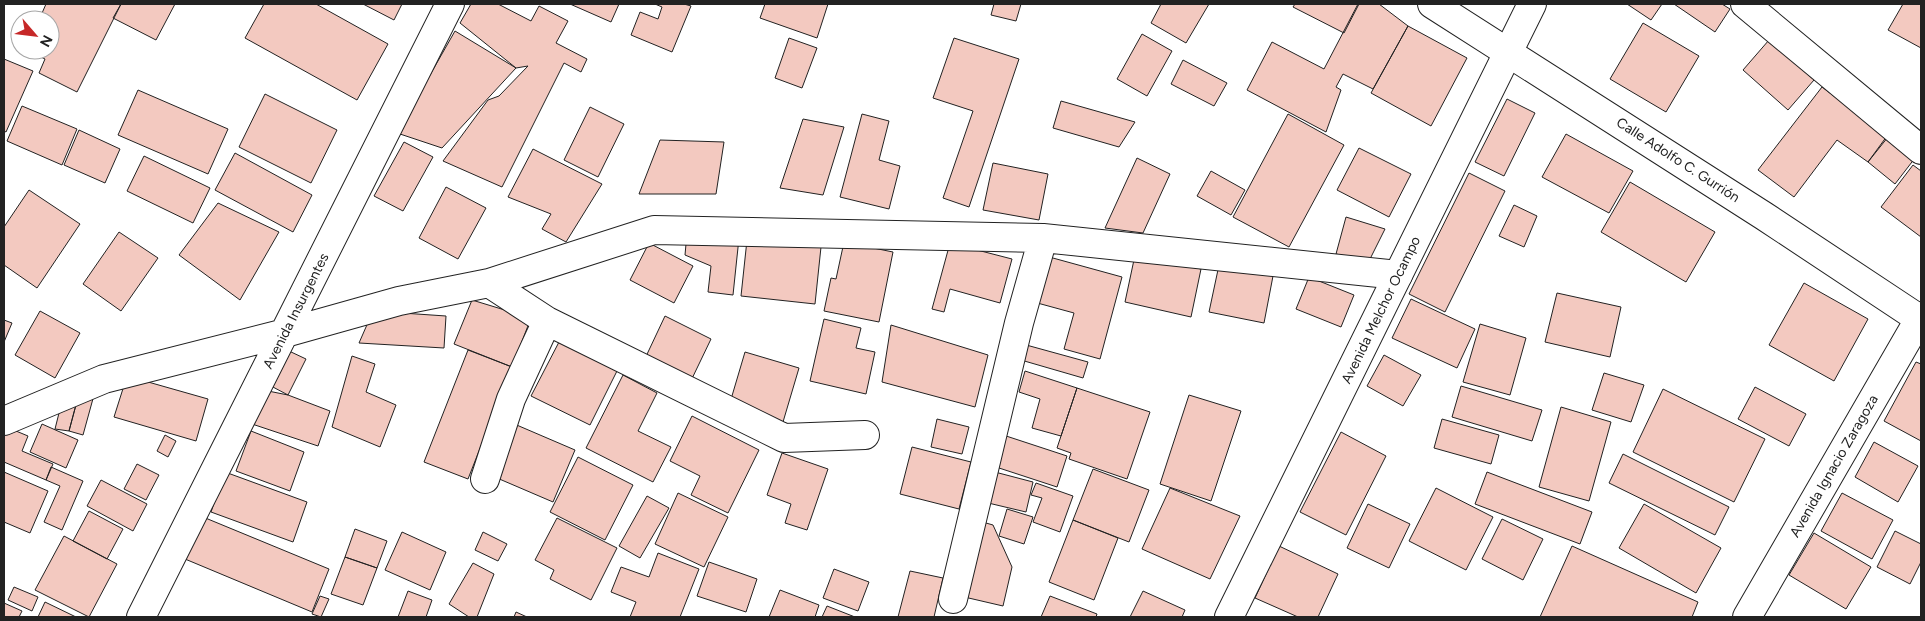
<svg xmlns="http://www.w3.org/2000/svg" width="1925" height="621" viewBox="0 0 1925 621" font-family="Figtree,sans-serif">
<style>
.building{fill:#f3c9c0;stroke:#222}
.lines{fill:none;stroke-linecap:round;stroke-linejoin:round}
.minor-casing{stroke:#222;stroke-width:30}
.major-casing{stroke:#222;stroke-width:30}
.minor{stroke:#fff;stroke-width:28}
.major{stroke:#fff;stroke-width:28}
.labels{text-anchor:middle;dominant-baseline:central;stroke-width:4;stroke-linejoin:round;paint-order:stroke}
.street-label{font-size:14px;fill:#222;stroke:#fff}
</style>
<rect width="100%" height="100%" fill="#fff"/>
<!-- building -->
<path class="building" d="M46,4H121L77,92L39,73L45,59L27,50H50V20H39Z
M121,4H175L156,40L113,18Z
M264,4H316L388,44L357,100L245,38Z
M363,4H402L394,20Z
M471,4H498L531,21L539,6L568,21L556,43L587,59L581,72L564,63L502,187L443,161L488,100L499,96L528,66L516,68L460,23Z
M570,4H619L611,22Z
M655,4H684L691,6L672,52L631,35L640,12L658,19L662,7Z
M765,4H828L817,38L760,18Z
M994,4H1021L1016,21L991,15Z
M1161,4H1209L1186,43L1151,23Z
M1295,4H1359L1344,33L1293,7Z
M1358,4H1379L1408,26L1373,89L1343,74L1336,87L1341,90L1326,132L1247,90L1272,42L1324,69Z
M1627,4H1662L1651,20Z
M1674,4H1722L1730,9L1715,32Z
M1903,4H1921V48L1888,30Z
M1643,23L1699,56L1666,112L1610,79Z
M1408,26L1467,58L1431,126L1371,93Z
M455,31L516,68L442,148L397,133Z
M1142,34L1172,51L1147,96L1117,79Z
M789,38L817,48L802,88L775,78Z
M954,38L1019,59L969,207L943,198L973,111L933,98Z
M1769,40L1814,80L1788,110L1743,70Z
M4,59L33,71L6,132L4,131Z
M1183,60L1227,83L1214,106L1171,84Z
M1822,87L1888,137L1868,162L1837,140L1794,197L1758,170Z
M138,90L228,129L208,174L118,135Z
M265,94L337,130L311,183L239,147Z
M1507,99L1535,113L1504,176L1475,162Z
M1061,101L1135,122L1119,147L1053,128Z
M22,106L77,129L62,165L7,141Z
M590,107L624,124L598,177L564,160Z
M862,114L889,121L879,160L900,166L889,209L840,197Z
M1288,114L1344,145L1289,247L1233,217Z
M803,119L844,127L823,195L780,188Z
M79,130L120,149L105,183L64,165Z
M1566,134L1633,171L1609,213L1542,177Z
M1887,136L1915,158L1895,184L1868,162Z
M660,140L724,142L716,194H639Z
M404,142L433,157L403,211L374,196Z
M1359,148L1411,174L1389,217L1337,190Z
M533,149L602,184L566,242L542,229L551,214L508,197Z
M235,153L312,195L293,232L215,190Z
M144,156L210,188L193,223L127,191Z
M1137,158L1170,174L1143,233L1105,228Z
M993,163L1048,174L1039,220L983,210Z
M1913,165L1921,171V237L1881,207Z
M1211,171L1245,190L1231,215L1197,196Z
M1469,173L1505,191L1445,312L1409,294Z
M1630,182L1715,232L1686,282L1601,232Z
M446,187L486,208L458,259L419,238Z
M29,190L80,224L37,288L4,265V227Z
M218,203L279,232L240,300L179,255Z
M1514,205L1537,216L1524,247L1499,236Z
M1346,217L1385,229L1369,261L1336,254Z
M119,232L158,258L121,311L83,284Z
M687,233L739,238L733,295L708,292L711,266L685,255Z
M747,240L821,247L815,304L741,296Z
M844,242L893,252L879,322L824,311L831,278L836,279Z
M649,243L693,266L674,303L630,280Z
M950,243L1012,259L1000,303L950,289L944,312L932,309Z
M1042,255L1122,277L1100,359L1064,349L1074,313L1030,301Z
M1135,255L1201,269L1191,317L1125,302Z
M1219,265L1273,276L1264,323L1209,312Z
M1309,277L1354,295L1341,327L1296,309Z
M1804,283L1868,319L1834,381L1769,345Z
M1557,293L1621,307L1610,357L1545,342Z
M1411,299L1475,329L1457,368L1392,338Z
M472,300L531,318L512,367L454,344Z
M40,311L80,333L55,378L15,355Z
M373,311L446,316L444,348L359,343Z
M665,316L711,339L687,389L641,367Z
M824,319L861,328L856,348L875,352L866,394L810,381Z
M4,320L12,323L4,342Z
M1480,324L1526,338L1510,395L1463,382Z
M891,325L988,355L975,407L882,382Z
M559,342L617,371L590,425L531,396Z
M1019,343L1088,362L1083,378L1014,358Z
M468,350L512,367L468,479L424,462Z
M289,351L306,359L288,395L271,386Z
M745,352L799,368L783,422L729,406Z
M1384,355L1421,375L1403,406L1367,386Z
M352,356L375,364L366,392L396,405L380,447L332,427Z
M1916,362L1921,364V441L1884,421Z
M1025,371L1077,388L1061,436L1032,428L1040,399L1019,392Z
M1604,373L1644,385L1631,422L1592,410Z
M623,375L657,393L638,431L671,447L653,482L586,448Z
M127,376L208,399L196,441L114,417Z
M1461,386L1542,410L1532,441L1452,417Z
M1755,387L1806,414L1789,446L1738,419Z
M1077,388L1150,412L1127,479L1069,459L1071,453L1057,448Z
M1663,389L1765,439L1734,502L1633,452Z
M263,390L288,395L330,411L318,446L252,424Z
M94,395L83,435L69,431L77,401Z
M1189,395L1241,411L1211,501L1160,484Z
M63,397L77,401L69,431L55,429Z
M1561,407L1611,422L1589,501L1539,487Z
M692,416L759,450L728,513L691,495L700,476L670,461Z
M937,419L969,427L962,454L931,447Z
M1442,419L1499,435L1491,464L1434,448Z
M512,423L575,450L553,502L490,475Z
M42,424L78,440L66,468L30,452Z
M4,426L28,436L22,451L53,464L46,480L4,462Z
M251,431L304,452L290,491L236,471Z
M1341,432L1386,456L1346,535L1300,512Z
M997,433L1067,456L1057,487L996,467Z
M165,435L176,441L168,457L157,451Z
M1874,442L1918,466L1898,502L1855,477Z
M912,447L971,462L959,509L900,494Z
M782,453L828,469L807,530L785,523L791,504L767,495Z
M1623,454L1729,507L1715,535L1609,483Z
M578,457L633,485L605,540L550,512Z
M137,464L159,475L146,500L124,489Z
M51,467L83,481L62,530L44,522L60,486L46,480Z
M1093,469L1149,490L1129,542L1073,520Z
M991,471L1033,482L1026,512L984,502Z
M4,472L48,491L30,533L4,522Z
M225,472L307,502L293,542L211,512Z
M1487,472L1592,512L1580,544L1475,504Z
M101,480L147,504L133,531L87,506Z
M1036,483L1073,496L1060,532L1033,522L1042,498L1031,495Z
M1170,488L1240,516L1210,579L1142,549Z
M1436,488L1493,517L1466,570L1409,541Z
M678,493L728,517L704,567L655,544Z
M1842,493L1893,520L1872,559L1821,531Z
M647,496L669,508L640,558L619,546Z
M1368,504L1410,524L1389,568L1347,548Z
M1644,504L1721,548L1696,593L1619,548Z
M1007,509L1033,517L1024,544L999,536Z
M89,511L123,529L107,559L73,541Z
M203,517L329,569L312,612L185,559Z
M557,518L617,548L591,600L550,579L554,570L535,560Z
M1502,519L1543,539L1523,580L1482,559Z
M1073,520L1118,538L1094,600L1049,582Z
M979,521L993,525L1012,567L1003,606L960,596Z
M355,529L387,541L377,568L345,557Z
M1895,531L1921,544V562L1910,584L1877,567Z
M402,532L446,552L430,590L385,570Z
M483,532L507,544L498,561L475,550Z
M1814,533L1871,567L1846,609L1789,575Z
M64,536L117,564L89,617L35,590Z
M1279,546L1338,574L1318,617H1298L1255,598Z
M1572,546L1698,602L1692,617H1540Z
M658,553L699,569L680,617H630L636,602L611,592L621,567L649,577Z
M345,557L377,568L363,605L331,594Z
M709,562L757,579L746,612L697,596Z
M473,563L494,574L477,617H469L449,604Z
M834,569L869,582L858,611L823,598Z
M910,571L943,578L934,617H898Z
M14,587L38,597L32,611L8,600Z
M780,590L819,605L815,617H769Z
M408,591L432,600L426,617H398Z
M1143,591L1185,610L1182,617H1130Z
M320,596L329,599L321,617L312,614Z
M1050,596L1097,614L1096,617H1041Z
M45,602L76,617H38Z
M4,603L22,611L19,617H4Z
M827,606L855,617H822Z
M516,612L527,617H514Z"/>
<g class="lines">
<defs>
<path id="minor" d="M1432,4L1764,216L1921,320
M1745,4L1921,150
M489,283L547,321L784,438L865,435
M4,421L104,379L285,333L399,301L489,283L654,230L1043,238L1398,275
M485,479L511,399L547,321
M953,599L1019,323L1043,238
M141,617L450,4
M1747,617L1921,316"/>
<path id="major" d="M1229,617L1532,4"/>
</defs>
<!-- minor casing -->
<use href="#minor" class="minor-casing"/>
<!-- major casing -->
<use href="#major" class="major-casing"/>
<!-- minor -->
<use href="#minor" class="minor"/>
<!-- major -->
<use href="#major" class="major"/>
</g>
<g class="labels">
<!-- street labels -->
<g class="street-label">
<text transform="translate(1678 160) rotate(33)">Calle Adolfo C. Gurrión</text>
<text transform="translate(1381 310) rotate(-64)">Avenida Melchor Ocampo</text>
<text transform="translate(296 311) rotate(-63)">Avenida Insurgentes</text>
<text transform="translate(1834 466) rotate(-60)">Avenida Ignacio Zaragoza</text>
</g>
</g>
<!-- border -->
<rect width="1925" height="621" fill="none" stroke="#222222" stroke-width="10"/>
<!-- north arrow -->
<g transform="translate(35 35) rotate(118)"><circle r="24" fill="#ffffff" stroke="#a7a7a7"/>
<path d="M0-4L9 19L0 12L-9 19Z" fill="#c62828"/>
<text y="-8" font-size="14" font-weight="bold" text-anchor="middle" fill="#222222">N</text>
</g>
</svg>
